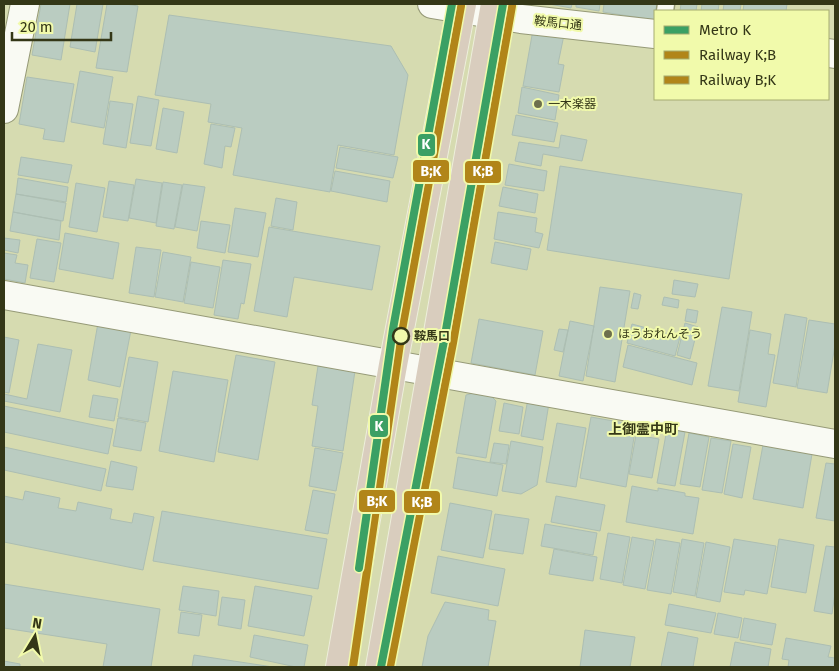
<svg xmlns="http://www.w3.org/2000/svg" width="839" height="671" viewBox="0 0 839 671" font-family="'Fira Sans','Noto Sans JP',sans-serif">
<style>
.building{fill:#baccc1;stroke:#acbeb3}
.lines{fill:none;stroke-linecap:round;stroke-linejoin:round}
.lane-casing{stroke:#969a77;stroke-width:19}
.street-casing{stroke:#969a77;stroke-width:30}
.highway-casing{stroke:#edefdb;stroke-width:30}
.lane{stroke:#f9faf3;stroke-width:16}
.street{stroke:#f9faf3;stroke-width:28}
.highway{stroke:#d9cdbe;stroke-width:28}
.rail-1-casing{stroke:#f1faab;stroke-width:11}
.rail-2-casing{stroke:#f1faab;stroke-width:11}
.rail-1{stroke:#b18519;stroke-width:8}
.rail-2{stroke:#b18519;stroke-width:8}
.metro-1-casing{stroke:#f1faab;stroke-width:11}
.metro-1{stroke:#3ba064;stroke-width:8}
.poi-dot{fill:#6d704d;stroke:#f1faab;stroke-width:2}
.stop-dot{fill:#f1faab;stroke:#343717;stroke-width:2.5}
.labels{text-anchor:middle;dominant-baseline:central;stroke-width:4;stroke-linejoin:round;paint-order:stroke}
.street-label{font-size:12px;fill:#343717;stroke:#f1faab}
.poi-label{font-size:12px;fill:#343717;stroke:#f1faab;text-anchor:start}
.stop-label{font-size:12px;font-weight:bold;fill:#343717;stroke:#f1faab;text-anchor:start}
.neighbourhood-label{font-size:14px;font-weight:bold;fill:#343717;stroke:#f1faab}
.line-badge{stroke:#f1faab;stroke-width:2}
.badge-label{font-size:14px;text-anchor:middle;font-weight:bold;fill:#fff}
</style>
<rect width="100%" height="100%" fill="#d6dbb0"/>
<!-- building -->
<path class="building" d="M41,4H70L61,60L32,55Z
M77,4H103L95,52L70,47Z
M107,4H126L138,6L127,72L96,68Z
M549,4H572L571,8Z
M576,4H600L599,11L576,7Z
M604,4H659L658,11H655V20L603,12Z
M681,4H697L696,11H680Z
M702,4H719L718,11H701Z
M724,4H741L740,11H723Z
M744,4H787L786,11H743Z
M169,15L391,46L408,75L394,155L338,145L330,192L233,175L242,128L208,122L211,104L155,95Z
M534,24L565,30L558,64L564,65L559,92L523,86Z
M80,71L113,77L104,128L71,122Z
M27,77L74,84L64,142L43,139L45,129L19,124Z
M522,87L559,95L555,120L518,113Z
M138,96L159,100L151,146L130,143Z
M110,101L133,104L126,148L103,144Z
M163,108L184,112L177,153L156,149Z
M516,115L558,123L554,142L512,135Z
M211,124L235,128L231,147L225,146L222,168L204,164Z
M561,135L587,140L582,161L543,154L541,166L515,161L519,142L559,148Z
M340,147L398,157L393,178L336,168Z
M21,157L72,165L68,183L18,175Z
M509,164L547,171L544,191L505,185Z
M560,166L742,194L729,279L547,250Z
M335,171L390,181L387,202L331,191Z
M18,178L68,187L66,202L16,194Z
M136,179L162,183L156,223L129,218Z
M109,181L134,185L128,221L103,217Z
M163,182L182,185L174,229L156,226Z
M76,183L105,188L97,232L69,227Z
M183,184L205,187L197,231L175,227Z
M503,187L538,194L535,213L499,206Z
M16,194L66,203L63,221L13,212Z
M276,198L297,202L293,230L271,226Z
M235,208L266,213L258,257L228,252Z
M13,212L61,221L59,240L10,231Z
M498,212L537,218L535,232L543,234L539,248L494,239Z
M201,221L230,225L225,253L197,248Z
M269,227L380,246L372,290L294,277L287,317L254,311Z
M65,233L119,243L113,279L59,269Z
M4,238L20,240L18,253L4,250Z
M37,239L61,243L54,282L30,278Z
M495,242L531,249L527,270L491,263Z
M136,247L161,250L154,297L129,293Z
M163,252L191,257L183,302L155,297Z
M4,253L17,255L15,263L28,265L25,283L4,279Z
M223,260L251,264L244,304L241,303L238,319L214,315Z
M191,262L220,267L213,308L184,303Z
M674,280L698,284L695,297L672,294Z
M600,287L630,291L615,382L586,376Z
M634,293L641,295L638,309L631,308Z
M664,297L679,300L678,308L662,305Z
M722,307L752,312L739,391L708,386Z
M687,309L698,311L696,323L685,321Z
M785,314L807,318L796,387L773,383Z
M479,319L543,331L535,375L471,363Z
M809,320L835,324V345L827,393L797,388Z
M570,321L594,326L583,381L559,376Z
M98,323L131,330L120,387L88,380Z
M685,323L698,327L690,359L677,355Z
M632,324L680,337L675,356L627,343Z
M559,329L568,330L563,352L554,350Z
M750,330L771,334L768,354L775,355L766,407L738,402Z
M4,337L19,340L9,393L4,392Z
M38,344L72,350L60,412L4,401V394L27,399Z
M628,345L697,363L692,385L623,367Z
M236,355L275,362L258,460L218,452Z
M129,357L158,362L148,422L118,417Z
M318,366L355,371L343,451L312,446L318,406L312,405Z
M173,371L228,380L214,462L159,451Z
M474,393L490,395L496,401L486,458L456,453L466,395Z
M93,395L118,399L114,421L89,417Z
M528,399L549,403L543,440L521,436Z
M504,403L523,407L519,434L499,431Z
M4,406L113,429L108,454L4,432Z
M591,417L636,425L626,487L580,478Z
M118,418L146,423L141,451L113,446Z
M557,423L586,428L576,487L546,482Z
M667,429L685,432L675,486L657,483Z
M689,433L709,437L700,487L680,484Z
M636,435L659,439L652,478L629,474Z
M711,438L731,441L722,493L702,490Z
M511,441L543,447L537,485L521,494L502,491Z
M494,443L509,445L506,464L490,462Z
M733,444L751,447L742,498L724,494Z
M763,445L812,454L803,508L753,499Z
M4,447L106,469L101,491L4,470Z
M315,448L343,453L336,491L309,486Z
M458,457L503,465L497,496L453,488Z
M111,461L137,467L133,490L106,486Z
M826,463L835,464V521L816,518Z
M632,486L658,491V488L685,493V496L699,498L693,534L626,522Z
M313,490L335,494L328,534L305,530Z
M25,491L60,498L58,508L76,511L78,502L112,509L110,519L132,523L134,513L154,517L143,570L4,542V496L23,500Z
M556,496L605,505L600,531L551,522Z
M450,503L492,511L483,558L441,550Z
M162,511L327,539L318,589L153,561Z
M495,514L529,519L523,554L489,549Z
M545,524L597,533L593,555L541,546Z
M608,533L630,537L622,583L600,579Z
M632,537L654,541L645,589L623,585Z
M656,539L680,543L671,594L647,590Z
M682,539L704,543L695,596L673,592Z
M734,539L776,546L767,594L745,590L744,595L724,592Z
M779,539L814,545L806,593L771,587Z
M706,542L730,547L720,602L696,597Z
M826,546L835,547V593L832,614L814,611Z
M554,549L597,557L593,581L549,574Z
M438,556L505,569L498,606L431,593Z
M4,584L160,609L151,667H103L107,644L4,628Z
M183,586L219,591L216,616L179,610Z
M255,586L312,596L304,636L248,626Z
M222,597L245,600L241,629L218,625Z
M445,602L489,610L488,620L496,621L488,667H422L428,636Z
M669,604L716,613L711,633L665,625Z
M181,612L202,615L199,636L178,633Z
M718,613L742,618L738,638L714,634Z
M744,618L776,624L772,645L740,640Z
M585,630L635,637L630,667H580Z
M668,632L698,638L693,667H661Z
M254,635L308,645L304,667H296L250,657Z
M786,638L831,646L828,657L835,658V667H788L789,660L782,659Z
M735,642L771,649L768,667H730Z
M194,655L273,667H192Z
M4,661L20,664V667H4Z"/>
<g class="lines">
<defs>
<path id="lane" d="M665,11L666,4"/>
<path id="street" d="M432,4L521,19L655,34
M828,53L835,54
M4,109L25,4
M4,295L835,444"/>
<path id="highway" d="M340,667L393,365L462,4
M380,667L495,4"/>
</defs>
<!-- lane casing -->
<use href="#lane" class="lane-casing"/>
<!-- street casing -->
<use href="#street" class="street-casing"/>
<!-- highway casing -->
<use href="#highway" class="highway-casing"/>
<!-- lane -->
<use href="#lane" class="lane"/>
<!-- street -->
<use href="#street" class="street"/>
<!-- highway -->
<use href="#highway" class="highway"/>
<defs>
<path id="rail-1" d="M390,667L453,343L512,6"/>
<path id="rail-2" d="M353,667L402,330L461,6"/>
</defs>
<!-- rail-1 casing -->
<use href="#rail-1" class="rail-1-casing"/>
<!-- rail-2 casing -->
<use href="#rail-2" class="rail-2-casing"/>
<!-- rail-1 -->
<use href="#rail-1" class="rail-1"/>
<!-- rail-2 -->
<use href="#rail-2" class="rail-2"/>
<defs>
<path id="metro-1" d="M359,568L393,329L452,4
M381,667L444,341L503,4"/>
</defs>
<!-- metro-1 casing -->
<use href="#metro-1" class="metro-1-casing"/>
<!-- metro-1 -->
<use href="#metro-1" class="metro-1"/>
</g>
<!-- markers -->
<g class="poi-dot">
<circle cx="538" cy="104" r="5"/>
<circle cx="608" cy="334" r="5"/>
</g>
<circle class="stop-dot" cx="401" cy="336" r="8"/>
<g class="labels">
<!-- street labels -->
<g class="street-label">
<text transform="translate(558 23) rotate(6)">鞍馬口通</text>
</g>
<!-- poi labels -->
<g class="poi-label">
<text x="548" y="104">一木楽器</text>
<text x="618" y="334">ほうおれんそう</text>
</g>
<!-- stop labels -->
<g class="stop-label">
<text x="414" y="336">鞍馬口</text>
</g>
<!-- neighbourhood labels -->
<g class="neighbourhood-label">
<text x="643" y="429">上御霊中町</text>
</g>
</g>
<g class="line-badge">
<rect x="417" y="133" width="19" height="24" rx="5" fill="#3ba064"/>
<rect x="412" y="159" width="38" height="24" rx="5" fill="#b18519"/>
<rect x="464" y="160" width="38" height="24" rx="5" fill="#b18519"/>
<rect x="369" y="414" width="20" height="24" rx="5" fill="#3ba064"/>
<rect x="358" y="489" width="38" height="24" rx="5" fill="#b18519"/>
<rect x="403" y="490" width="38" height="24" rx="5" fill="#b18519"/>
</g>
<g class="badge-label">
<text x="426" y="149">K</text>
<text x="431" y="176">B;K</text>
<text x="483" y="176">K;B</text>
<text x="379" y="431">K</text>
<text x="377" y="506">B;K</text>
<text x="422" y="507">K;B</text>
</g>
<!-- border -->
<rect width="839" height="671" fill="none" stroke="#343717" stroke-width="10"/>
<!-- legend -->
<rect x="654" y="10" width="175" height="90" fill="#f1faab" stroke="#a5ac70"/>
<rect x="664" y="26" width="25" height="8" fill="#3ba064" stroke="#a5ac70"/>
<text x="699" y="35" font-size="15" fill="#343717">Metro K</text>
<rect x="664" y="51" width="25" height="8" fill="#b18519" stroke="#a5ac70"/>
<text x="699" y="60" font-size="15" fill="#343717">Railway K;B</text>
<rect x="664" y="76" width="25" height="8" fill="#b18519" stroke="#a5ac70"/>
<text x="699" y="85" font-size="15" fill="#343717">Railway B;K</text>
<!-- north arrow -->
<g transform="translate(35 636) rotate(10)" stroke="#f1faab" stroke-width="4" paint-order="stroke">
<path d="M0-4L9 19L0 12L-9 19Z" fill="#343717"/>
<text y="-8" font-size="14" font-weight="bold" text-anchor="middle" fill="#343717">N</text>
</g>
<!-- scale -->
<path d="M12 32v8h99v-8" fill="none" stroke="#343717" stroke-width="2.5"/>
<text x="20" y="32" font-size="15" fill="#343717" stroke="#f1faab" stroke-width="4" paint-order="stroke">20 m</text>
</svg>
